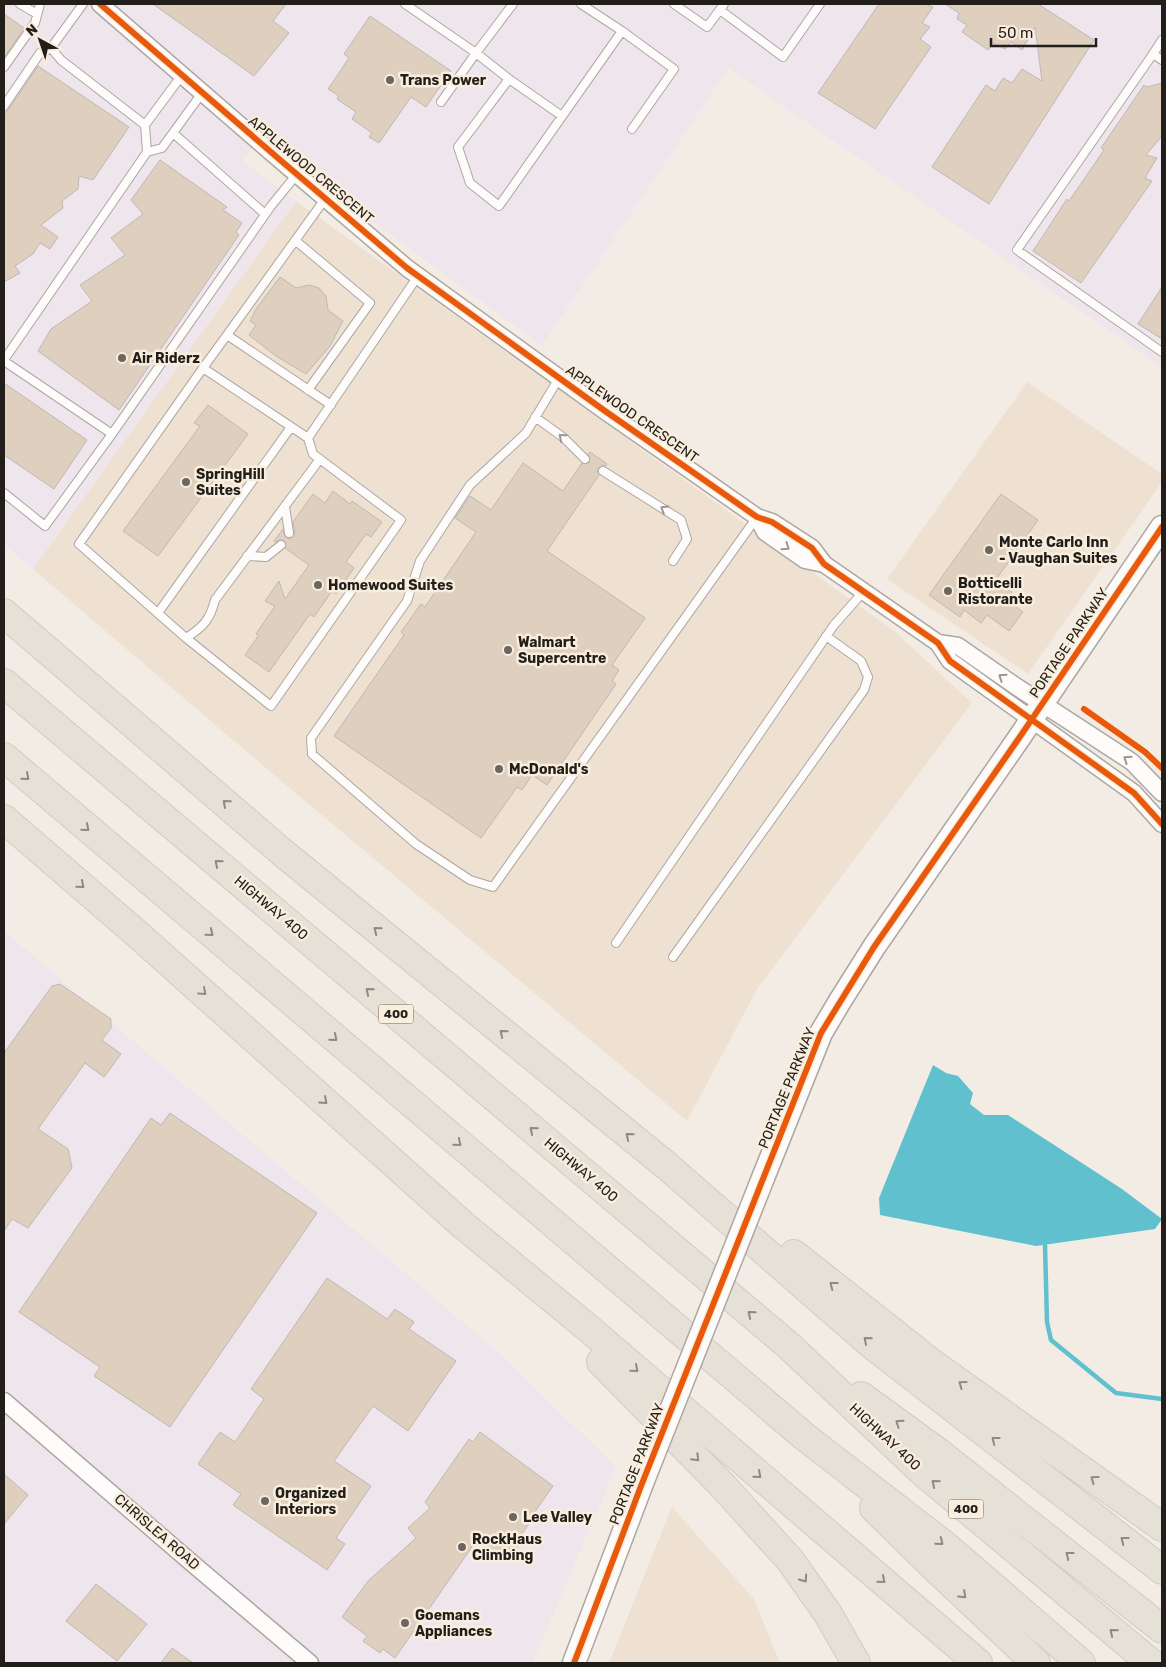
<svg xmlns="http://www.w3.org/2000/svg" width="1166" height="1667" viewBox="0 0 1166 1667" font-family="Rubik,sans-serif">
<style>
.built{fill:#eee1d2}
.industrial{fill:#efe5ed}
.water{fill:#60c0ce}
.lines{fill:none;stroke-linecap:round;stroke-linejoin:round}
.stream{stroke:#60c0ce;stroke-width:4.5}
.building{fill:#decfbe;stroke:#beb9b2}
.lane-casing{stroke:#ada7a1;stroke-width:10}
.street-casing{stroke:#ada7a1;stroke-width:19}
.secondary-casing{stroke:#ada7a1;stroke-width:25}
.highway-casing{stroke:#cfcbc7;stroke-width:30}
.lane{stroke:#fdfcfb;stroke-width:8}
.street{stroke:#fdfcfb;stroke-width:16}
.secondary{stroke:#fdfcfb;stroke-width:22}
.highway{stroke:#e6e1d6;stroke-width:28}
.secondary-bridge-casing{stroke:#ada7a1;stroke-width:25;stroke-linecap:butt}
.secondary-bridge{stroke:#fdfcfb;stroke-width:22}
.cycleway-casing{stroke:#f9edde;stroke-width:9}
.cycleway{stroke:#e8590c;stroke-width:6}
.oneway{stroke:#9a9895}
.oneway2{stroke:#8e8981}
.poi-dot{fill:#6b6660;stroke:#f9edde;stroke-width:2}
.labels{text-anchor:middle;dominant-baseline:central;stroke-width:5;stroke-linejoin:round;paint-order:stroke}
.shield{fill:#f9edde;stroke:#625c54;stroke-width:1}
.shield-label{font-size:12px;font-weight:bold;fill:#221e19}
.poi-label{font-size:14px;font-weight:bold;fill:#221e19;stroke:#f9edde;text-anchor:start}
.street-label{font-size:14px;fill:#221e19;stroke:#f9edde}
</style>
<rect width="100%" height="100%" fill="#f3ece4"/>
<!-- built -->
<path class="built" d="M296,201L893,630L972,703L757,989L687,1121L261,764L33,569Z
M1027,382L1162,474V482L1028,674L887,579Z
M672,1507L754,1599L780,1663H609Z"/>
<!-- industrial -->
<path class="industrial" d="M4,4H1162V367L728,68L542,346L260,138L242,161L296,201L33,569L4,544Z
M4,931L501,1355L616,1467L532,1663H4Z"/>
<!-- water -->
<path class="water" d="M933,1065L946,1073L958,1076L973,1093L970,1104L984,1115H1008L1122,1189L1162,1219L1155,1229L1036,1246L880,1215L879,1198Z"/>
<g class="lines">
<!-- stream -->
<path class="stream" d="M1045,1245L1047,1322L1051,1340L1116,1393L1162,1399"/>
</g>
<!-- building -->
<path class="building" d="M153,4H286L273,21L289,33L254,76Z
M879,4H924L933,7L922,23L930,27L920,39L931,47L875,129L818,93Z
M945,4H1038L1094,40L989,204L932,167L986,85L995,91L1003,78L1012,83L1022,69L1042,81L1035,27L1022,50L1011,42L1005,49L993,43L988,50L962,32L967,25L957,19L959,13Z
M4,14L24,28L4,58Z
M370,16L451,71L426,107L411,97L379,143L369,137L372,133L352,119L356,112L337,99L339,96L328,89L349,58L344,54Z
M38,66L129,127L93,180L79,176L78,189L62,201L63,208L41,225L58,237L50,249L40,243L33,254L15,266L20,273L4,282V114L9,109Z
M1162,83V136L1146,155L1157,158L1145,178L1152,181L1081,283L1033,251L1067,199L1069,201L1104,150L1101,148L1144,85L1147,87Z
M160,160L227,207L223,210L242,223L236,232L239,235L119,410L38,351L51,329L92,301L80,285L125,255L111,238L143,214L131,200Z
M280,277L296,288L309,285L319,288L326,296L328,310L343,321L330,346L306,374L276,356L249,335L256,325L250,321L256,309Z
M1162,287V339L1138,324Z
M4,383L87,440L54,489L4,455Z
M208,405L248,434L158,556L123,531L200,426L194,423Z
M590,452L607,464L606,466L603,465L599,468L597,471L599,475L547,551L645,618L612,665L619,670L612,681L616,684L547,785L532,775L522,790L517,787L481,838L334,736L404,635L401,632L421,604L425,607L476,532L455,518L470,496L491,510L523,463L563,491L582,463L586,464L589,463L590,458L588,454Z
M333,491L350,504L352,501L382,522L371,537L366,534L346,562L354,568L336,594L332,591L314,617L310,614L269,672L245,655L259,635L256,634L275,606L265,601L279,581L285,599L309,565L285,548L286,544L283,540H280L276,542L274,541L283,529L285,537L289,539L293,537L295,533L293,522L313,494L325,503Z
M1001,494L1038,520L995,581L1012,592L1007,600L1023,612L1009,631L987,615L981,623L964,610L960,617L929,595Z
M60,984L111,1019V1028L102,1040L121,1054L104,1077L85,1063L38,1129L68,1149L72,1168L28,1228L12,1219L4,1231V1053L52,986Z
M170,1113L317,1213L170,1427L94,1376L100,1367L19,1312L151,1118L161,1125Z
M327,1278L387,1319L395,1309L414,1322L409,1329L456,1361L408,1431L373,1406L334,1461L371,1486L336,1538L345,1544L327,1570L233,1505L241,1494L198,1464L220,1432L235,1442L264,1399L251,1389Z
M480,1432L553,1486L532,1516L534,1517L516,1542L519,1544L507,1561L476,1541L395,1658L383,1649L380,1653L363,1641L367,1636L342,1617L368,1581L416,1538L408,1528L430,1508L425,1502L469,1439L473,1442Z
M4,1474L28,1495L4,1524Z
M96,1584L147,1624L117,1661L66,1621Z
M172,1648L193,1663H161Z"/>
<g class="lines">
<defs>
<path id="lane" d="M20,4L37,14
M405,4L476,53L509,79
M674,4L707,27L724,4
M720,10L783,57L820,4
M622,31L674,69L632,129
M51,48L61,60L145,125L182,75
M1153,54L1162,40
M1162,60L1153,54L1017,250L1162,352
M4,67L35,23L40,4
M441,102L476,53L513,4
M4,106L40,53L51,48L83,4
M562,116L509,79L458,147L470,183L499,206L622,31L581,4
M145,125L147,152
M173,133L265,214
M325,199L227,335L331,405
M296,241L370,303L308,390
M4,360L147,152L162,148L202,93
M4,361L112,434
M203,368L227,335
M559,378L526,433L470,485L420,561L407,601L311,738L312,754L416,844L470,880L493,887L757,517
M535,417L564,438L585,459
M308,438L418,276
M603,471L681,520L687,539L673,561
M4,493L45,526L112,434L271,206L297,174
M285,506L289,533
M247,556L266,557L281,545
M158,613L291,427
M186,638L79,544L203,368L308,438L313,454L401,520L271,706L186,638C203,627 210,620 215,600L320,459
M616,943L834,625L864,591
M673,957L864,690L868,677L861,661L826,636"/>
<path id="street" d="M100,4L279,159L407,268L605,411L697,475L757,517L772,522L812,548L824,564L938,643L950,661L1134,793L1162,824
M757,517L765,532L805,560L824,564
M938,643L958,646L1017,687L1132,762L1162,793
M4,1401L193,1564L310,1663"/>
<path id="secondary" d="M763,1178L821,1033L840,1001L874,947L1017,741L1162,527
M574,1663L641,1486"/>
<path id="highway" d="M4,613L283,853L667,1166L872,1345L1162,1570
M4,683L788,1345L925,1474L1151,1663
M4,757L805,1437L947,1547L1081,1663
M4,819L136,933L463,1225L588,1328L978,1663
M794,1254L933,1364L1162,1527
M601,1362L723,1486L790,1560L828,1614L856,1663
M861,1396L938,1452L1162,1629
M874,1508L933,1566L1036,1663"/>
</defs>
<!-- lane casing -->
<use href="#lane" class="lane-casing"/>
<!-- street casing -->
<use href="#street" class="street-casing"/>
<!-- secondary casing -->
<use href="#secondary" class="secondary-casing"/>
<!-- highway casing -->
<use href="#highway" class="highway-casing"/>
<!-- lane -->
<use href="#lane" class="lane"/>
<!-- street -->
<use href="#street" class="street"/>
<!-- secondary -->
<use href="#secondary" class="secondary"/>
<!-- highway -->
<use href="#highway" class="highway"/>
<defs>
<path id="secondary-bridge" d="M641,1486L763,1178"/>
</defs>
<!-- secondary-bridge casing -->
<use href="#secondary-bridge" class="secondary-bridge-casing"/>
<!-- secondary-bridge -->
<use href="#secondary-bridge" class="secondary-bridge"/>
<defs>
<path id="cycleway" d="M100,4L279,159L407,268L605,411L697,475L757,517L772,522L812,548L824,564L938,643L950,661L1134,793L1162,824
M1084,709L1145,752L1162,768
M574,1663L641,1486L821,1033L874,947L1017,741L1162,527"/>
</defs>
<!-- cycleway casing -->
<use href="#cycleway" class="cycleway-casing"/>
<!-- cycleway -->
<use href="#cycleway" class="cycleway"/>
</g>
<!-- one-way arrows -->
<defs><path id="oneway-chevron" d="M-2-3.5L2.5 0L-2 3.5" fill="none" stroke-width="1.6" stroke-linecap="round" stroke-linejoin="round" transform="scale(1.25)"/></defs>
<g class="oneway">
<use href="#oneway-chevron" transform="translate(562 437) rotate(-141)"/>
<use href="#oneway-chevron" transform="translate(664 509) rotate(-148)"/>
<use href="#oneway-chevron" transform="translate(786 547) rotate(35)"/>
<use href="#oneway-chevron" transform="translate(1002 677) rotate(-145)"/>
<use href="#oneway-chevron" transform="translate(1127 759) rotate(-145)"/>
</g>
<g class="oneway2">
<use href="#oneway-chevron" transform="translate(26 777) rotate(41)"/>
<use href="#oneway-chevron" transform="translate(226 803) rotate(-139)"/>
<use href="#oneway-chevron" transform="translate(86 828) rotate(41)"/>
<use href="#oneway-chevron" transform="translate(218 863) rotate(-140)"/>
<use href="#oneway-chevron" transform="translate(81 885) rotate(41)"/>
<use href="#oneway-chevron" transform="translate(377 930) rotate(-141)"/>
<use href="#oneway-chevron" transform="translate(210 933) rotate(40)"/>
<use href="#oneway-chevron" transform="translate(369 991) rotate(-140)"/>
<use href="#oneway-chevron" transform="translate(203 992) rotate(42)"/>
<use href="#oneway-chevron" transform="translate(503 1033) rotate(-141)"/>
<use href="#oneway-chevron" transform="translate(334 1038) rotate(40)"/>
<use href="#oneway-chevron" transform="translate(324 1101) rotate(42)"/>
<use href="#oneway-chevron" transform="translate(533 1130) rotate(-140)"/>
<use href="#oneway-chevron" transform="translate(629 1136) rotate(-141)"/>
<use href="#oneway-chevron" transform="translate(458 1143) rotate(40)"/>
<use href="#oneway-chevron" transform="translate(833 1285) rotate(-142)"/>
<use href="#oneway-chevron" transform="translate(751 1314) rotate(-140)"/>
<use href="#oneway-chevron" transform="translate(867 1340) rotate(-139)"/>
<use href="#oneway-chevron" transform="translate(635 1369) rotate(41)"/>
<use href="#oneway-chevron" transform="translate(962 1384) rotate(-144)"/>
<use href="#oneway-chevron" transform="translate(899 1423) rotate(-145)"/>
<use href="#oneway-chevron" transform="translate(995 1440) rotate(-142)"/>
<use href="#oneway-chevron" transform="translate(696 1458) rotate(46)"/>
<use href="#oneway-chevron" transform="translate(758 1475) rotate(41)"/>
<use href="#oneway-chevron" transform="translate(1094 1479) rotate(-144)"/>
<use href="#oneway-chevron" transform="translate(935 1483) rotate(-140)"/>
<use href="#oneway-chevron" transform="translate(1124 1540) rotate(-142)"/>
<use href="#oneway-chevron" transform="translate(940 1542) rotate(39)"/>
<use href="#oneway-chevron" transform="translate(1069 1555) rotate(-142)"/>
<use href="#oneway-chevron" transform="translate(804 1579) rotate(55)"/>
<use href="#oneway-chevron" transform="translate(882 1580) rotate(41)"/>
<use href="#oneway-chevron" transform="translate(963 1595) rotate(43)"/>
<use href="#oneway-chevron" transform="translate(1113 1632) rotate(-140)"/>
</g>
<!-- markers -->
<g class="poi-dot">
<circle cx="390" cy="80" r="5"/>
<circle cx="122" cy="358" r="5"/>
<circle cx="186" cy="482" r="5"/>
<circle cx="989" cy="550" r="5"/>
<circle cx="318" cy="585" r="5"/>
<circle cx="948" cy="591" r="5"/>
<circle cx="508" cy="650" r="5"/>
<circle cx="499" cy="769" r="5"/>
<circle cx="265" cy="1501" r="5"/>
<circle cx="513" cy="1517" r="5"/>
<circle cx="462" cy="1547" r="5"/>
<circle cx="405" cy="1623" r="5"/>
</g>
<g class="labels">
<!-- shield labels -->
<g class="shield">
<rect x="378.5" y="1004.5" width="35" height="19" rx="4"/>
<rect x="948.5" y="1499.5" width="35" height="19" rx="4"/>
</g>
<g class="shield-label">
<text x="396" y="1014">400</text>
<text x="966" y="1509">400</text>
</g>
<!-- poi labels -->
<g class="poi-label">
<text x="400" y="80">Trans Power</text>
<text x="132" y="358">Air Riderz</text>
<text x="196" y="474">SpringHill<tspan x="196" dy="16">Suites</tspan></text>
<text x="999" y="542">Monte Carlo Inn<tspan x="999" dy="16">- Vaughan Suites</tspan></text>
<text x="958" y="583">Botticelli<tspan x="958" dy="16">Ristorante</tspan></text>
<text x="328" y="585">Homewood Suites</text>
<text x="518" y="642">Walmart<tspan x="518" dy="16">Supercentre</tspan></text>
<text x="509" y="769">McDonald's</text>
<text x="275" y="1493">Organized<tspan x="275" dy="16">Interiors</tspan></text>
<text x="523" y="1517">Lee Valley</text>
<text x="472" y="1539">RockHaus<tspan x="472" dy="16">Climbing</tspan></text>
<text x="415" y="1615">Goemans<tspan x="415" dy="16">Appliances</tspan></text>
</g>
<!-- street labels -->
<g class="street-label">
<text transform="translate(311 170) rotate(40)">APPLEWOOD CRESCENT</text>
<text transform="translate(632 414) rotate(35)">APPLEWOOD CRESCENT</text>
<text transform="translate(1069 643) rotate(-56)">PORTAGE PARKWAY</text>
<text transform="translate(271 908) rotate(40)">HIGHWAY 400</text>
<text transform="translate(787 1088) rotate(-68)">PORTAGE PARKWAY</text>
<text transform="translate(581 1170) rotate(40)">HIGHWAY 400</text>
<text transform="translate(885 1437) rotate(43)">HIGHWAY 400</text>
<text transform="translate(637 1464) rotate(-69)">PORTAGE PARKWAY</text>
<text transform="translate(157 1532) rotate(41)">CHRISLEA ROAD</text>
</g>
</g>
<!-- border -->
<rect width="1166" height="1667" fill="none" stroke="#221e19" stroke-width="10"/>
<!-- north arrow -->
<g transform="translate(40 40) rotate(320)" stroke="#f9edde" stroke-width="4" paint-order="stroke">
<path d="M0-4L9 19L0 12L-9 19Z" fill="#221e19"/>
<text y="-8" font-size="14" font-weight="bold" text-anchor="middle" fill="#221e19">N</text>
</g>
<!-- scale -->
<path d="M991 38v8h105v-8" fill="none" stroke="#221e19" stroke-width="2.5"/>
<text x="998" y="38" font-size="15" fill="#221e19" stroke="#f9edde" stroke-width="4" paint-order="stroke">50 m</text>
</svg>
